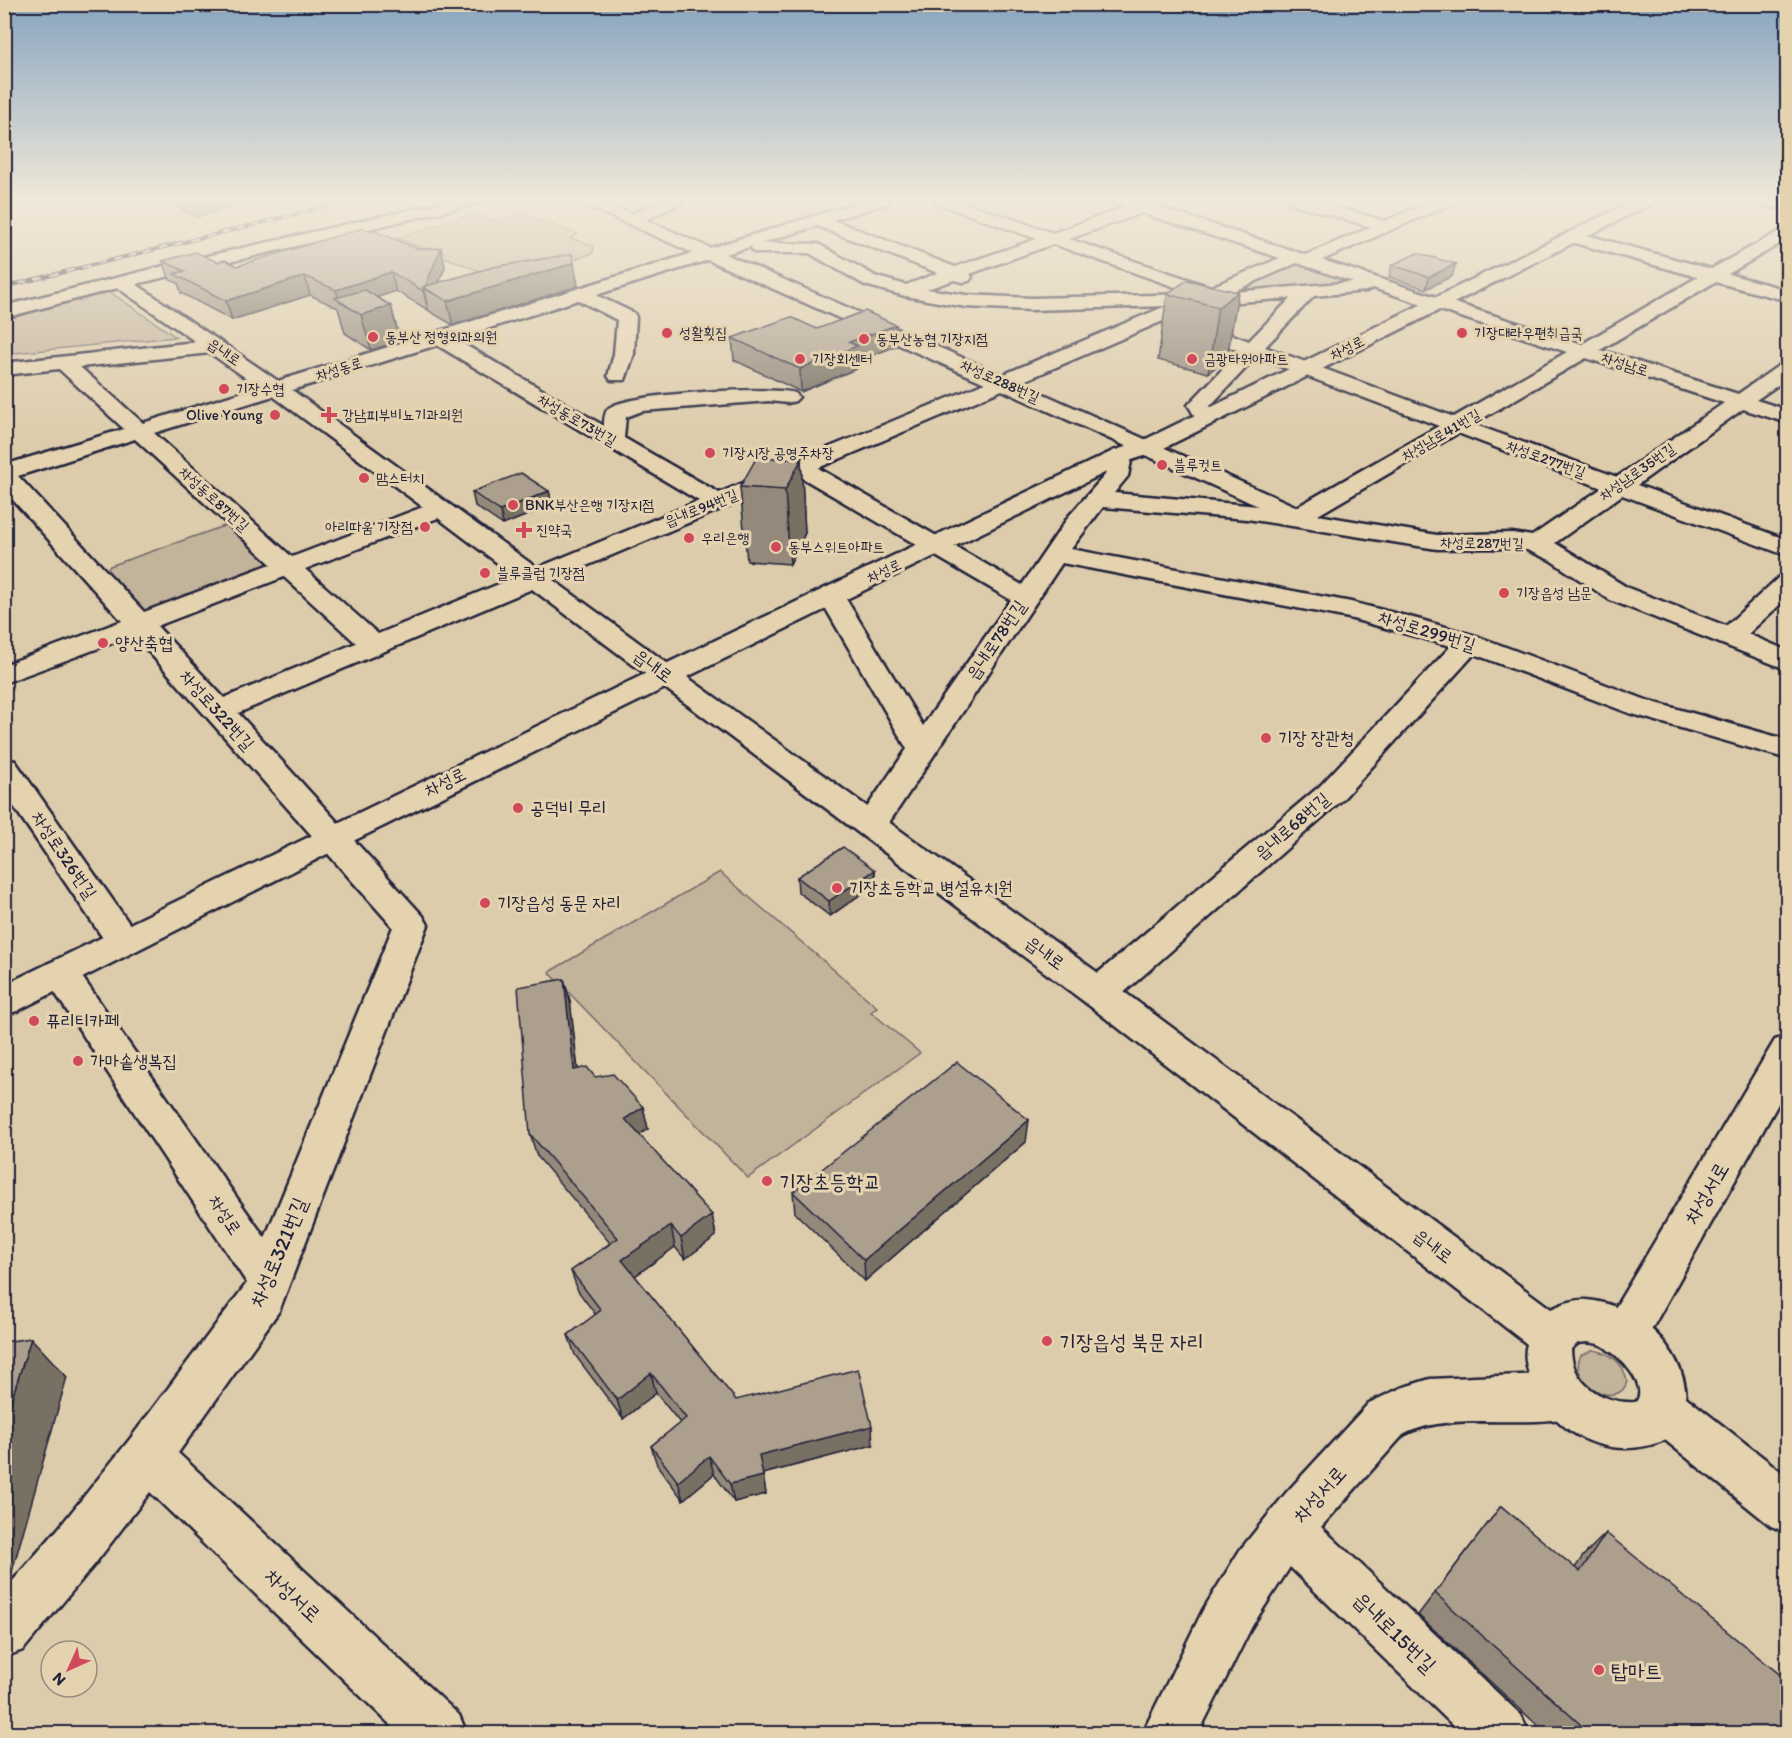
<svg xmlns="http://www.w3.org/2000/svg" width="1792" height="1738" viewBox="0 0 1792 1738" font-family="Itim,'Poor Story',sans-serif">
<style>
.green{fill:#c2b39b;stroke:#726a6b;stroke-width:1.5}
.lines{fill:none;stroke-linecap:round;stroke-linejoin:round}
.stream-far1{stroke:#696366;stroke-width:4}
.stream{stroke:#696366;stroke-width:7}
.minor-casing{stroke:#22223b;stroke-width:5}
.major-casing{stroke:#22223b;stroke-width:5}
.minor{fill:#e5d3b0;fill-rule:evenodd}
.major{fill:#e5d3b0;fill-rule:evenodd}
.rail-casing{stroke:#22223b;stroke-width:4}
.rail{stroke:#e5d3b0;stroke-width:2;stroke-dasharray:8;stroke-linecap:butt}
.wall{fill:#94897a;stroke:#22223b;stroke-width:1.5}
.shaded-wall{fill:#786f63;stroke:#22223b;stroke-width:1.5}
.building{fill:#ac9f8e;stroke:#22223b;stroke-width:1.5}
.poi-dot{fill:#d1495b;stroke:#e5d3b0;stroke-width:2}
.labels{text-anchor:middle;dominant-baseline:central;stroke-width:6;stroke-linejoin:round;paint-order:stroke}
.far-poi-label{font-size:15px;fill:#22223b;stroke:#e5d3b0;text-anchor:start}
.far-street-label{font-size:15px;fill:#22223b;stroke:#e5d3b0}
.street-label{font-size:18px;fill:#22223b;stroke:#e5d3b0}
.poi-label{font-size:18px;fill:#22223b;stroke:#e5d3b0;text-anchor:start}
.near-poi-label{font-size:21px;fill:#22223b;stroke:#e5d3b0;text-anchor:start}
.near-street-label{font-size:21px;fill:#22223b;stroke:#e5d3b0}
</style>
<rect width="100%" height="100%" fill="#ddccab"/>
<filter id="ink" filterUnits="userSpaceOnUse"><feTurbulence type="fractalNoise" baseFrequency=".0167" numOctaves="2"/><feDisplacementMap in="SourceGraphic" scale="12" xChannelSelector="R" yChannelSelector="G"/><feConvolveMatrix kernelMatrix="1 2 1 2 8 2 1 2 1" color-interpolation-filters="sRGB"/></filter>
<g filter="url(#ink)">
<!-- green -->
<path class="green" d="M473,214L497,222L522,214L578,234L570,238L594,246L593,253L561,264L544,258L492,276L397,238Z
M1293,262L1363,283L1219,296Z
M99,292H110L176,337L5,354L4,316Z
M224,526L235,527L275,560L268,571L156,613L141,612L104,574L110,566Z
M720,872L877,1007L871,1012L920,1053L748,1178L549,972Z
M1593,1350C1611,1353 1624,1363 1627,1382C1618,1412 1566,1382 1581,1355Z"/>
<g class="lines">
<!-- stream-far1 -->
<path class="stream-far1" d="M4,362L71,356"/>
<!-- stream -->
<path class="stream" d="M1702,716L1766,735"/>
<defs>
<path id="minor" d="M453,200H480L478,203L136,284L278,381L693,253L581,203L579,200H600L632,214L662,200H683L681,203L646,220L710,248L866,200H890L888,203L833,220L955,267L1037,239L936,203L934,200H957L1053,233L1126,207L1113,203L1111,200C1125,200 1141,198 1154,202L1155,206L1306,255L1371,227L1289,203L1287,200H1312L1385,221L1434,200H1455L1453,203L1322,260L1582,344L1698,277L1567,241L1565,237L1567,233H1579L1711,269L1788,227V239L1728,274L1788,290V301L1715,282L1600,350L1738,394L1781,364L1788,362V378L1756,400L1788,410V423L1743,409L1637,485L1788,540V556L1622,495L1555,543L1628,588L1726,626L1779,577L1788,574V597L1748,634L1788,651V670L1610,600L1550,560L1527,550L1499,548L1437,549L1247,519L1103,507L1071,549L1351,602L1421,620L1479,637L1649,701L1788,740V759L1629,713L1474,654L1342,800L1112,1003L1099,1007L1086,1003L1081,993L1086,983L1320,786L1451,646L1349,618L1062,563L882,833L871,836L860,833L855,825L907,749L818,595L822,589L831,587L840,589L923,726L1011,600L799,476L553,580L675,669L679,675L675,681L665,683L655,681L532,589L238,713L423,916L428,925L279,1311L178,1453L459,1715L467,1734H400L150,1492L94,1565L23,1650L4,1657V1591L58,1529L130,1439L247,1283L42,973L47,964L60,960L73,964L265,1238L393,927L134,635L4,683V665L122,621L4,490V465L124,429L59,369L4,375V363L196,342L118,288L4,318V306L168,265ZM1142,213L1280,258L1211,287L1069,239ZM817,226L938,273L906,285L877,277L818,244L762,243ZM1053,244L1195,294L1032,298L966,295L927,289L954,280L963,282L969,281L972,277L970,274ZM753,246L751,248L754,252L760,253H809L865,285L905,296L966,307L1032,310L1166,306L1002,375L725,254ZM708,260L985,383L719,493L624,438L626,417L642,411L769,401L788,403L795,401L799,397L795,393C769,386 629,393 609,408C604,412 604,421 604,426L455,339L578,300L617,320L614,354L608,376L611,380H625L634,354L636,317L634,313L596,295ZM1297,263L1353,282L1232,292ZM1373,288L1567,352L1454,417L1265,347L1314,296L1366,291ZM1291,298L1249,341L1195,321H1181L1178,325L1181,329L1240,351L1188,405L1199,423L1207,424L1215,423L1218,418L1210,406L1256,357L1439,426L1297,507L1019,383L1200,305ZM437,345L699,501L537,568L292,390ZM210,353L259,387L143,423L80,367ZM1586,358L1724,403L1617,477L1473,424ZM1002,390L1258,506L1114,493L1128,476L1132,456L1129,451L1121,449L1113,451L1105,475L1069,516L1022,585L818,468ZM273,396L423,507L292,557L154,433ZM1458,433L1602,488L1532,536L1512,533L1437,535L1318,515ZM135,439L271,564L144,612L18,476ZM438,518L516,577L378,634L305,569ZM284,577L356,643L224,698L157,626Z
M1753,200L1788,201V211L1755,203Z
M4,758L15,761L135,932L140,941L135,950L123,954L111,950L4,792Z
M1788,1036V1086L1640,1350L1624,1356L1608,1350L1602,1335L1608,1320L1775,1040Z
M1565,1373L1581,1380L1588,1396L1581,1412L1565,1419L1551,1420C1505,1425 1443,1413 1403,1435L1321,1527L1521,1715L1529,1734H1462L1290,1567L1252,1626L1198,1734H1142L1203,1610L1240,1550L1286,1493L1369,1403L1401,1388L1430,1379Z"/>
<path id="major" d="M1635,200H1655L1653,203L1156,452L1129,461L687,677L1112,983L1551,1309C1563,1304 1575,1299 1587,1300C1636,1304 1684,1348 1686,1397L1788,1477V1533L1771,1526L1665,1440C1612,1462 1556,1437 1533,1385C1528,1372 1523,1358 1527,1344L1086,1003L665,688L345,845L17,1011L4,1015V985L655,669L1113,451L1140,442ZM1587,1342C1591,1343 1597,1343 1601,1345C1616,1352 1650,1385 1636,1402C1603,1404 1571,1384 1571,1349L1578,1343Z"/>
</defs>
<!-- minor casing -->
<use href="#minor" class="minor-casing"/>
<!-- major casing -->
<use href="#major" class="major-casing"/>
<!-- minor -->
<use href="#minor" class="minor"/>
<!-- major -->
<use href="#major" class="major"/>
<defs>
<path id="rail" d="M4,287L353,200"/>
</defs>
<!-- rail casing -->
<use href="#rail" class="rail-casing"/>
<!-- rail -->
<use href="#rail" class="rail"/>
</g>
<!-- wall -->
<path class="wall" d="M164,200H264L196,217Z
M163,261L217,262L237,266L445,267L439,283L578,286L453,325L429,311L428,309V310L396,291L377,297L391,306L400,341L371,350L345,333L338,308L310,295L232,320L181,293L178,283L170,280Z
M1392,265L1452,276L1426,289L1389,277Z
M1238,292L1227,358L1208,373L1158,360L1167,294Z
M817,329L896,346L858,361V368L801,392L734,360L732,338Z
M801,460L805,533L790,564L747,561L740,487Z
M549,491L552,505L503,525L475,506L472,492Z
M875,870V884L830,916L798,892L797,877Z
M564,979L570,1001L578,1069L595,1077L643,1107L648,1129L639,1135L712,1215L716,1236L685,1259L675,1247L635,1276L736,1400L873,1445L763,1474L766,1494L734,1502L714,1474L683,1500L657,1465L651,1446L680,1423L656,1393L623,1419L575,1355L568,1335L596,1315L578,1291L571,1271L610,1243L537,1156L530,1134Z
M1026,1142L865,1281L795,1213L793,1192Z
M1501,1506L1575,1568L1583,1556L1606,1533L1788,1734H1547L1418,1615Z"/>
<!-- shaded-wall -->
<path class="shaded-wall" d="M190,200H264L196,217Z
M4,247L12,264L4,266Z
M441,248L445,267L434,294L424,288Z
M574,263L578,286L453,325L447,301Z
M1456,264L1452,276L1426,289L1429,277Z
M391,272L396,291L349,307L339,301L336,290Z
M305,276L310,295L232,320L226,301Z
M424,290L428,309V310L423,291Z
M1238,292L1227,358L1208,373L1218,307Z
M391,306L400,341L371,350L361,315Z
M896,325V346L858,361V368L801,392L800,369L849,342Z
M801,460L805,533L790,564L785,490Z
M549,491L552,505L503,525L500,511Z
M875,870V884L830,916L829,901Z
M564,979L570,1001L580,1092L574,1070Z
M643,1107L648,1129L630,1141L625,1119Z
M1029,1120L1026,1142L865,1281L864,1260Z
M712,1215L716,1236L685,1259L681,1238Z
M671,1226L675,1247L628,1281L622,1260Z
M31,1338L67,1377L9,1582L4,1587V1423Z
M651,1373L656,1393L623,1419L617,1400Z
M872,1426L873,1445L762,1474L759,1455Z
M709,1456L714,1474L683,1500L678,1482Z
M763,1476L766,1494L734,1502L730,1484Z"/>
<!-- building -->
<path class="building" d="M363,228L371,232L375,231L418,249L441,248L425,287H423V291L391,272L336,290L305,276L226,301L174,274L185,271L163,261L196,252L217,262L225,260L237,266Z
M1417,253L1456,264L1429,277L1392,265Z
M572,254L574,263L447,301L423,287L493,267Z
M1187,280L1238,292L1218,307L1167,294Z
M365,290L391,306L361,315L335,298Z
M865,311L896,325L849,342L857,346L800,369L732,338L791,317L817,329Z
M757,457L801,460L785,490L740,487Z
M521,473L549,491L500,511L472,492Z
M843,847L875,870L829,901L797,877Z
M564,979L574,1070L587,1067L595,1077L613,1074L643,1107L625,1119L712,1215L681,1238L671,1226L622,1260L736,1400L858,1369L872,1426L759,1455L763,1476L730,1484L709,1456L678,1482L651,1446L686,1418L651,1373L617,1400L568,1335L601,1310L571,1271L618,1238L530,1134L518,987Z
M957,1062L1029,1120L864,1260L793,1192Z
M31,1338L4,1423V1342Z
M1501,1506L1580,1572L1606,1533L1788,1681V1734H1591L1435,1593Z"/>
</g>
<!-- sky -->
<linearGradient id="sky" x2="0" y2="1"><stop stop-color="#88a5bf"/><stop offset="0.45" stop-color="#f0e8d9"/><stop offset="1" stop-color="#f0e8d9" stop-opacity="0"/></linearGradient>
<rect width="1792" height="443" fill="url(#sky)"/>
<!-- markers -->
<g class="poi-dot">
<circle cx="667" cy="333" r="6"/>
<circle cx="1462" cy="333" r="6"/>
<circle cx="373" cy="337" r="6"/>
<circle cx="864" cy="339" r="6"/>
<circle cx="800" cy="359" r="6"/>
<circle cx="1192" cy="359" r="6"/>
<circle cx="224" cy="389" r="6"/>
<circle cx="275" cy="415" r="6"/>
<path d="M326 406h6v6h6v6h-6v6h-6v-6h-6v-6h6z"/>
<circle cx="710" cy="453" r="6"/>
<circle cx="1162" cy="465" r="6"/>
<circle cx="364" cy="478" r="6"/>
<circle cx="513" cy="505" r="6"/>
<circle cx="425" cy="527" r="6"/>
<path d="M521 521h6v6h6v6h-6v6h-6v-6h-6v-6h6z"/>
<circle cx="689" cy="538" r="6"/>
<circle cx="776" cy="547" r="6"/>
<circle cx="485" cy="573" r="6"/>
<circle cx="1504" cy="593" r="6"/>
<circle cx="103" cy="643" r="6"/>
<circle cx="1266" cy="738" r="6"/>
<circle cx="518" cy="808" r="6"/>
<circle cx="837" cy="888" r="6"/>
<circle cx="485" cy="903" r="6"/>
<circle cx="34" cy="1021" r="6"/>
<circle cx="78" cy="1061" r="6"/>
<circle cx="767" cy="1181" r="6"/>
<circle cx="1047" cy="1341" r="6"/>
<circle cx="1599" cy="1670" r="6"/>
</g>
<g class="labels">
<!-- far-poi labels -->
<g class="far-poi-label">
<text x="679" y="333">성활횟집</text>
<text x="1474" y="333">기장대라우편취급국</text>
<text x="385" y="337">동부산 정형외과의원</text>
<text x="876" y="339">동부산농협 기장지점</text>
<text x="812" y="359">기장회센터</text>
<text x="1204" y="359">금광타워아파트</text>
<text x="236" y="389">기장수협</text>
<text x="263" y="415" text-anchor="end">Olive Young</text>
<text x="342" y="415">강남피부비뇨기과의원</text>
<text x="722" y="453">기장시장 공영주차장</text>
<text x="1174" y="465">블루컷트</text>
<text x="376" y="478">맘스터치</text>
<text x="525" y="505">BNK부산은행 기장지점</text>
<text x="413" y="527" text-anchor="end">아리따움 기장점</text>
<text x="536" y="530">진약국</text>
<text x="701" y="538">우리은행</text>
<text x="788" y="547">동부스위트아파트</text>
<text x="497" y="573">블루클럽 기장점</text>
<text x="1516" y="593">기장읍성 남문</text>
</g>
<!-- far-street labels -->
<g class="far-street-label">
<text transform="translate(1347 348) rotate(-26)">차성로</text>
<text transform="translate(224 352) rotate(34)">읍내로</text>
<text transform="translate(1625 364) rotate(18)">차성남로</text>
<text transform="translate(339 369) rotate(-17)">차성동로</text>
<text transform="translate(1000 381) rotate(24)">차성로288번길</text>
<text transform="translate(577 420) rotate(30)">차성동로73번길</text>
<text transform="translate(1441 435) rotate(-30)">차성남로41번길</text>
<text transform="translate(1546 459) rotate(20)">차성로277번길</text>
<text transform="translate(1637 472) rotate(-35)">차성남로35번길</text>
<text transform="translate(214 499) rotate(42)">차성동로87번길</text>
<text transform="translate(701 508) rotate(-22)">읍내로94번길</text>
<text transform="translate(1482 543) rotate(1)">차성로287번길</text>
<text transform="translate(884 571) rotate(-25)">차성로</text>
</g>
<!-- street labels -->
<g class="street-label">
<text transform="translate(1427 631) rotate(17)">차성로299번길</text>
<text transform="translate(996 640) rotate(-56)">읍내로78번길</text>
<text transform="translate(653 666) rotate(36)">읍내로</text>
<text transform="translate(217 710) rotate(48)">차성로322번길</text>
<text transform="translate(445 782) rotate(-26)">차성로</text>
<text transform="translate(1292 826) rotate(-41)">읍내로68번길</text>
<text transform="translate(64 855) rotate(56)">차성로326번길</text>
<text transform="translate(1045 953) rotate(36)">읍내로</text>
<text transform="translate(225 1215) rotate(56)">차성로</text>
<text transform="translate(1433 1246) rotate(37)">읍내로</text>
</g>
<!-- poi labels -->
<g class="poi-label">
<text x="115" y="643">양산축협</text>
<text x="1278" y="738">기장 장관청</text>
<text x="530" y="808">공덕비 무리</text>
<text x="849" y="888">기장초등학교 병설유치원</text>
<text x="497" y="903">기장읍성 동문 자리</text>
<text x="46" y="1021">퓨리티카페</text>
<text x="90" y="1061">가마솥생복집</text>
</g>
<!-- near-poi labels -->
<g class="near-poi-label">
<text x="779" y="1181">기장초등학교</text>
<text x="1059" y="1341">기장읍성 북문 자리</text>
<text x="1611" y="1670">탑마트</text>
</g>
<!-- near-street labels -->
<g class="near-street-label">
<text transform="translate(1706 1193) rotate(-60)">차성서로</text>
<text transform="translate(278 1252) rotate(-67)">차성로321번길</text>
<text transform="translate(1319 1494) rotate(-48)">차성서로</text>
<text transform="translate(293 1595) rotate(43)">차성서로</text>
<text transform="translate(1395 1632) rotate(44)">읍내로15번길</text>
</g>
</g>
<!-- margin -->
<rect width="1792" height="1738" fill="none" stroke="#e5d3b0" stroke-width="24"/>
<rect x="12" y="12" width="1768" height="1714" fill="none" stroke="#22223b" stroke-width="2" filter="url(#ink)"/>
<!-- north arrow -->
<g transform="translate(69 1669) rotate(225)"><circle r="28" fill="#e5d3b0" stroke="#978c81" stroke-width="1.5"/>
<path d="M0-4.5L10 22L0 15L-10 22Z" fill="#d1495b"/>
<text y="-9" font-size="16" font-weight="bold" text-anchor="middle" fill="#22223b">N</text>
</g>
</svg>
